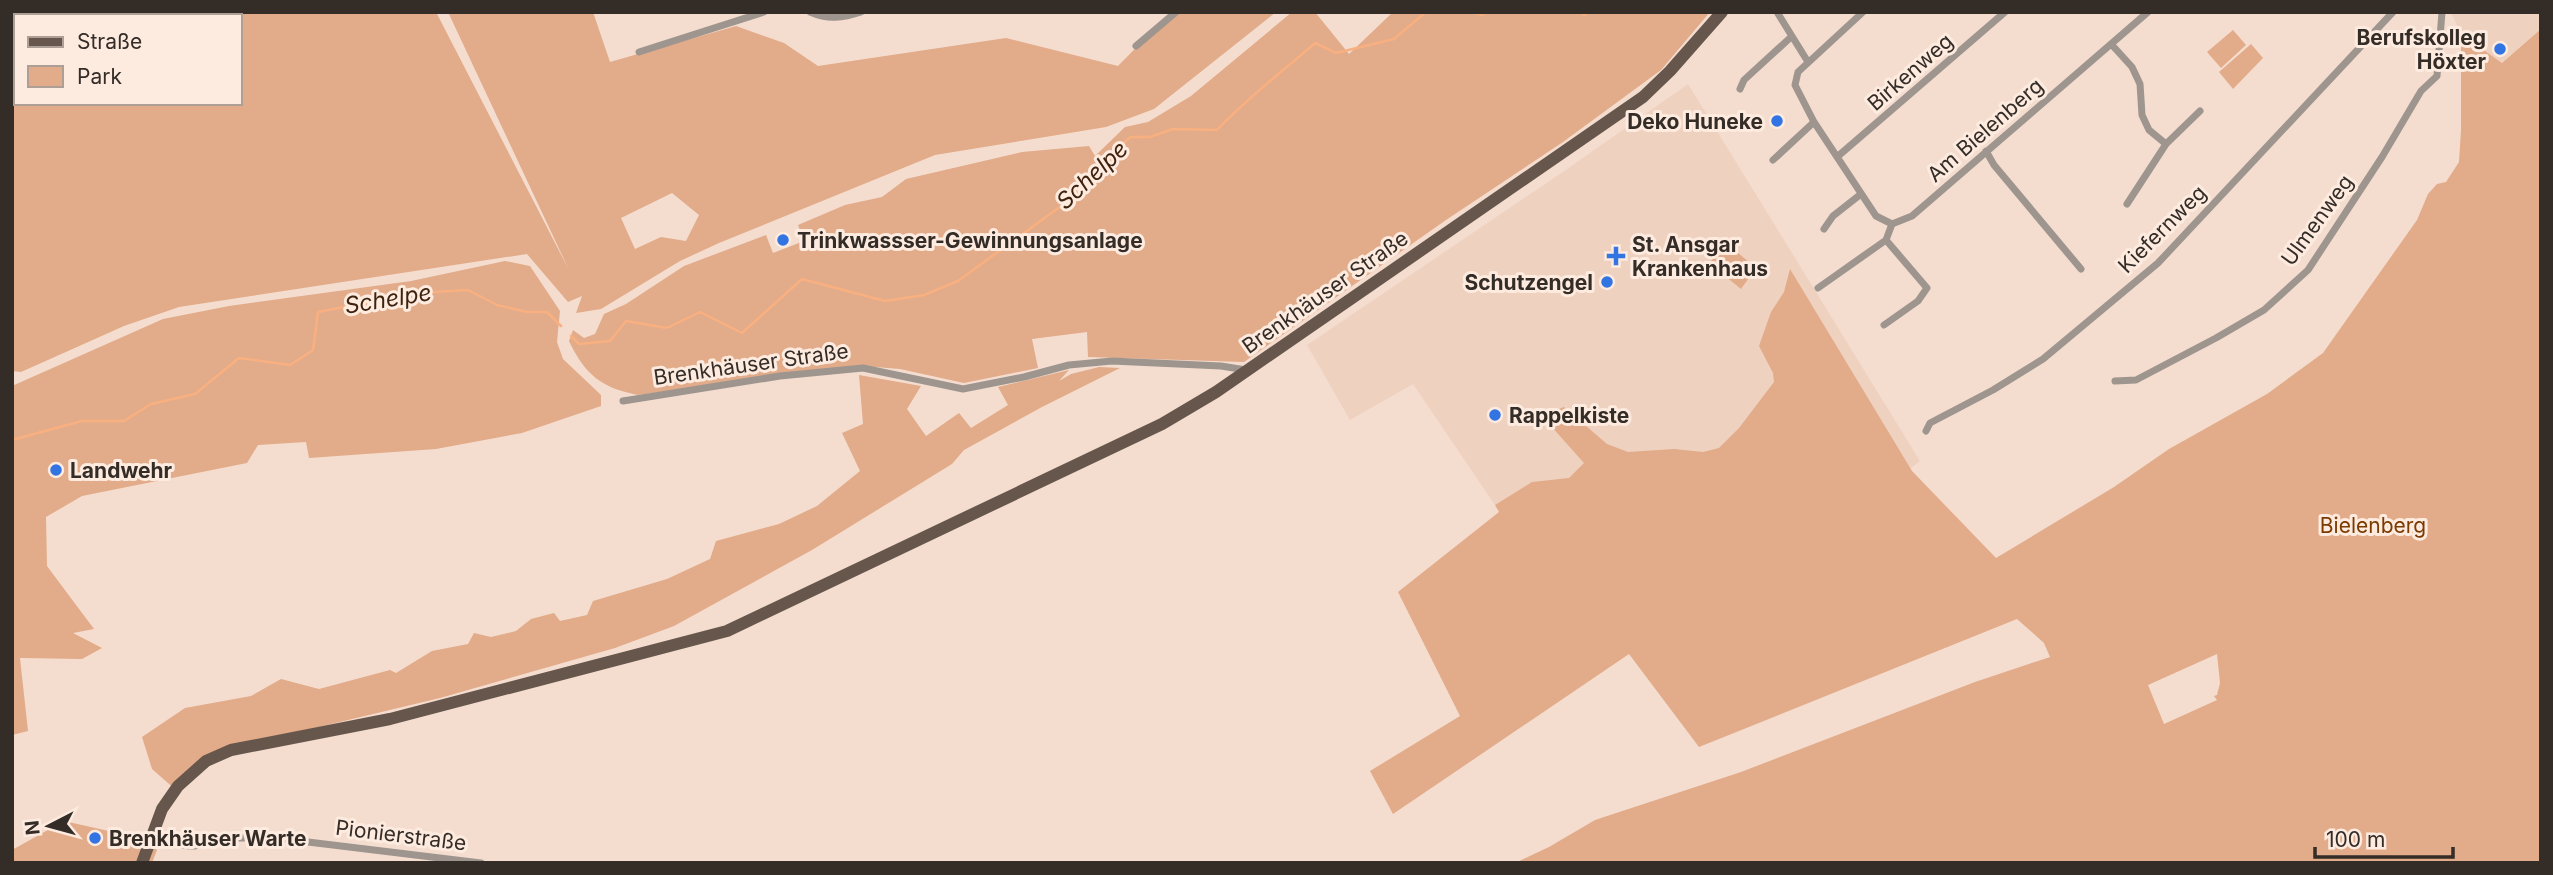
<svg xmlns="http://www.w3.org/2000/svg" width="2553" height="875" viewBox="0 0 2553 875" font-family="Inter,sans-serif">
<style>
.built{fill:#efd1bf}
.green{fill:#e2ab89;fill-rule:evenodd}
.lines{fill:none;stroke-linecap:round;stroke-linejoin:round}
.stream{stroke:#f9b081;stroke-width:2.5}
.minor{stroke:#9e958f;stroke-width:7}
.primary{stroke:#66564c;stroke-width:12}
.poi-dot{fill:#3174e2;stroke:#fdebe0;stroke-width:2.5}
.labels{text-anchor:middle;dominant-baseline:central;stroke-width:6;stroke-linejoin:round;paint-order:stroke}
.poi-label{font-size:21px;font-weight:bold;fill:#342c26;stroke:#fdebe0;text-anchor:start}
.street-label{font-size:21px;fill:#342c26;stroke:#fdebe0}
.park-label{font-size:21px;fill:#7b3b00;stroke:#fdebe0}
.water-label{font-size:23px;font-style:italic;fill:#3e220d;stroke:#fdebe0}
</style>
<rect width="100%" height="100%" fill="#f4ddcf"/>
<!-- built -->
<path class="built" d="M2451,12H2541V29L2502,63L2461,34Z
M1688,84L1920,461L1850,516L1499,511L1413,384L1350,420L1307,345L1570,167Z"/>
<!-- green -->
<path class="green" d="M12,12H436L569,270L448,12H593L610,62L736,26L784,43L818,66L1006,38L1118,66L1171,12H1276L1154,109L1106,127L935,155L719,243L680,261L601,309L576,313L582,296L568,302L527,254L179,307L124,326L21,372L12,371ZM16,16H240V103H16ZM672,193L699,215L686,241L661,237L635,249L621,218Z
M1292,12H1315L1349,54L1393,12H1710L1661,70L1563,142L1446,220L1244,362L1088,357L1087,332L1032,339L1038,368L964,383L900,369L863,366L638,395C602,388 585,375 569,341L573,330L584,338L595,334L604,314L626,304L684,266L766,235L773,253L804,241L798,225L845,205L882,197L906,179L1022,152L1089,146L1095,156L1125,127L1148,122L1191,96Z
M2541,29V863H1515L1549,847L1595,820L1741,772L1975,682L2050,657L2044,643L2017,619L1699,747L1629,654L1393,814L1370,771L1460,716L1398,592L1499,512L1495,505L1532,482L1569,478L1584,463L1542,416L1564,407L1607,444L1628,452L1674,449L1703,452L1719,448L1739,428L1774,382L1773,373L1759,346L1771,312L1784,292L1790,269L1912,471L1996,558L2114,487L2169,449L2267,394L2323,353L2417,220L2428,194L2437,184L2446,182L2459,162L2461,130V34L2502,63ZM2217,654L2220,683L2217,695L2214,696L2217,700L2164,724L2148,685Z
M2233,30L2246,45L2221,68L2207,52Z
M2251,44L2263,58L2233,89L2219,72Z
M1731,247L1756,268L1741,289L1709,263L1721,250L1725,254Z
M505,261L530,266L560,311L557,342L563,359L601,395V406L522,433L436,449L309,458L306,442L258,445L247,463L82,496L46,517L47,566L94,629L73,633L102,648L82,659L20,658L28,731L12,735V386L163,319L229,306L411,281Z
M1099,367L1120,368L1042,407L964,450L952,464L812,550L674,626L615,648L440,698L252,743L223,755L177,791L152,769L142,737L185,708L251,696L281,679L319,689L390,670L396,673L432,651L468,644L474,633L491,637L516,631L531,619L554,613L560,621L587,615L593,601L667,579L710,559L716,541L779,524L817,506L860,471L842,433L863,424L859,375L921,386L907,409L926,436L959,413L971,428L1008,405L998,387L1069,370L1059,381L1071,374Z
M64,821L140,838L157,850L152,863H12V850Z"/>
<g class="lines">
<!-- stream -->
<path class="stream" d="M1473,12L1482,15L1486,12
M1581,12L1584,15L1588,12
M571,336L579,344L610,341L626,321L667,328L700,312L742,333L802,279L885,301L924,295L958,281L1068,201L1107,156L1131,137H1150L1173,129L1217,130C1247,98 1282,72 1315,43L1336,53L1394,39L1426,12
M12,440L82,421H124L151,404L195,394L239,358L290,365L313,350L318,312L417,293L468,290L497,305L527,312H547L561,326"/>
<!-- minor -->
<path class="minor" d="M810,12C828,20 843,18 861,12
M1777,12L1808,62
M1863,12L1798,72L1795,85L1814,122L1876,216L1892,224
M2112,45L2132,67L2140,84L2142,115L2149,130L2166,144
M1136,46L1176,12
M639,52L764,12
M1740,89L1744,80L1791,37
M1986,151L1994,165L2081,269
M1837,157L2005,12
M1773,160L1814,122
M2127,204L2166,144L2200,111
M1824,229L1833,216L1861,194
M1818,288L1886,240
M1884,325L1918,301L1927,288L1886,240L1892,224L1912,216L2148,12
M2115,381L2136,380L2216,338L2264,310L2308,270L2382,157L2421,91L2437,76L2442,12
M623,401L780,376L863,368L963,389L1024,377L1069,365L1112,361L1221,366L1246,370
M1926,431L1930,423L1993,390L2043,359L2158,263L2393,12
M151,839L174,845L194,846L239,838H275L481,863"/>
<!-- primary -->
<path class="primary" d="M142,863L162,809L178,786L206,761L231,750L390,719L727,631L1162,424L1216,392L1643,97L1670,71L1722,12"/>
</g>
<!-- markers -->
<g class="poi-dot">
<circle cx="2500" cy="49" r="7"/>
<circle cx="1777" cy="121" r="7"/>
<circle cx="783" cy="240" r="7"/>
<path d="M1612.5 245.5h7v7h7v7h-7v7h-7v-7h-7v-7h7z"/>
<circle cx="1607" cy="282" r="7"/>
<circle cx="1495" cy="415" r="7"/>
<circle cx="56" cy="470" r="7"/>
<circle cx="95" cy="838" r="7"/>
</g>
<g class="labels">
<!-- poi labels -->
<g class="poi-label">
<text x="2486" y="37" text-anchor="end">Berufskolleg<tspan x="2486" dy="24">Höxter</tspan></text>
<text x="1763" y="121" text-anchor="end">Deko Huneke</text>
<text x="797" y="240">Trinkwassser-Gewinnungsanlage</text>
<text x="1632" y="244">St. Ansgar<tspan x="1632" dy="24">Krankenhaus</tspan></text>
<text x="1593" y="282" text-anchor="end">Schutzengel</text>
<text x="1509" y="415">Rappelkiste</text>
<text x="70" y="470">Landwehr</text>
<text x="109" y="838">Brenkhäuser Warte</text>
</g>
<!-- street labels -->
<g class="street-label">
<text transform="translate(1910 72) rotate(-41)">Birkenweg</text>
<text transform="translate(1985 130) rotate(-41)">Am Bielenberg</text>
<text transform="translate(2317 220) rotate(-54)">Ulmenweg</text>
<text transform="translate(2162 229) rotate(-45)">Kiefernweg</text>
<text transform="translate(1325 292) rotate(-35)">Brenkhäuser Straße</text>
<text transform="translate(751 364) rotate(-8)">Brenkhäuser Straße</text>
<text transform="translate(401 835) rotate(7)">Pionierstraße</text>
</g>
<!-- park labels -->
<g class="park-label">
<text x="2373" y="525">Bielenberg</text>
</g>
<!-- water labels -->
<g class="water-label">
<text transform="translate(1092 175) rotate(-43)">Schelpe</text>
<text transform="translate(388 299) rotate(-9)">Schelpe</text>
</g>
</g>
<!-- border -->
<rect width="2553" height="875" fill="none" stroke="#342c26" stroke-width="28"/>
<!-- legend -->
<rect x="14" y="14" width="228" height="91" fill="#fdebe0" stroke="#ad9f96" stroke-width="2"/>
<rect x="28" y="37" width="35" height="10" fill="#66564c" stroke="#ad9f96" stroke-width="2"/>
<text x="77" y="49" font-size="21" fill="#342c26">Straße</text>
<rect x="28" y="66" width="35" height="21" fill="#e2ab89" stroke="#ad9f96" stroke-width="2"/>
<text x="77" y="84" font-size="21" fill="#342c26">Park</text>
<!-- north arrow -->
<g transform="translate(49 826) rotate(264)" stroke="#fdebe0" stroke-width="5" paint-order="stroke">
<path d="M0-5L12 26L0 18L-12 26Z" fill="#342c26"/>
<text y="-10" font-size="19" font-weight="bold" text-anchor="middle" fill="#342c26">N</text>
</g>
<!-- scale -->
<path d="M2315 847v10h138v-10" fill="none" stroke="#342c26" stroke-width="3.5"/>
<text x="2326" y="847" font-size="21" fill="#342c26" stroke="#fdebe0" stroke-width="5" paint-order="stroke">100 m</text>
</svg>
